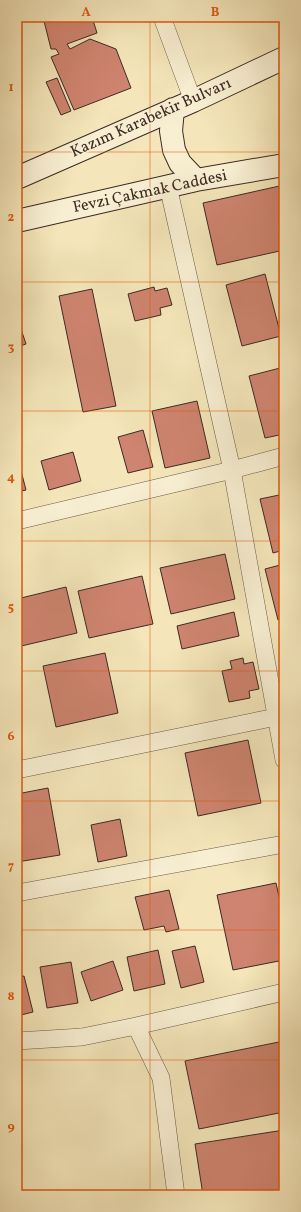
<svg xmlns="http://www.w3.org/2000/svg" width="301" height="1212" viewBox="0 0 301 1212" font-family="Vollkorn,serif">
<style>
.building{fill:#ce8470;stroke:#3c2a23}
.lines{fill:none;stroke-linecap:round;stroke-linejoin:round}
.minor-casing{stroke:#6a5949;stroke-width:18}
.secondary-casing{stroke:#3c2a23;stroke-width:24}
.minor{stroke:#f8efd2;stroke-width:17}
.secondary{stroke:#f8efd2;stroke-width:22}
.grid{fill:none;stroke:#df570d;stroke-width:1;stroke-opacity:0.55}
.labels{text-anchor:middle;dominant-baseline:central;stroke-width:3;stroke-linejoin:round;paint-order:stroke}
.street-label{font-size:16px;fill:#3c2a23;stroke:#f8efd2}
.neatline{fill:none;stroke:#df570d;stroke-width:1.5}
.grid-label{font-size:13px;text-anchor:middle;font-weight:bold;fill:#df570d}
</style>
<rect width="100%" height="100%" fill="#f4e6ba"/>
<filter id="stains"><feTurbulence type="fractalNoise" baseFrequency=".005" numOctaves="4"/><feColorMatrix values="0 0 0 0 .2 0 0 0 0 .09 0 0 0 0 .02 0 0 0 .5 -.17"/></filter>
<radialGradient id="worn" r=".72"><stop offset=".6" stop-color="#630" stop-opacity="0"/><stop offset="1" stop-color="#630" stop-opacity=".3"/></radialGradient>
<!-- building -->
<path class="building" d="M43,17H92L97,33L67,44L70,49L90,39L116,49L131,88L74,110L51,57L59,54L56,49H51Z
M57,78L71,111L61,115L46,82Z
M284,185V250L217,265L203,203Z
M265,274L281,336L242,346L226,285Z
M154,287L155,291L167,288L172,305L160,308L161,315L135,321L128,294Z
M92,289L116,406L83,412L59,296Z
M17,317L26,344L17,347Z
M284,367V434L265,438L249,376Z
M197,401L210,458L165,468L152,411Z
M143,430L153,467L128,473L118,437Z
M73,452L81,481L49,490L41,461Z
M17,463H19L26,490L17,492Z
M284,494V550L273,553L260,499Z
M225,554L235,599L171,614L160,568Z
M284,564V618L278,620L265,569Z
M142,576L153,624L89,638L78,591Z
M66,587L77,633L17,647V599Z
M234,612L239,636L182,649L177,626Z
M105,653L118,713L56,727L43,666Z
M243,658L244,664L253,662L259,689L249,691L250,698L229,702L222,671L232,669L230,661Z
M248,740L261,803L198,816L185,753Z
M48,788L60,855L17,862V794Z
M120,819L127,856L98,862L91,825Z
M276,883L284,919V960L233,970L217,895Z
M169,890L179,929L166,932L164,926L144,930L135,897Z
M195,946L204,982L181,988L172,951Z
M158,950L165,984L134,991L127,957Z
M113,961L123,990L91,1001L81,972Z
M71,962L78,1003L47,1008L40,967Z
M24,976L33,1012L17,1016V977Z
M284,1041V1112L199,1129L185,1061Z
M284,1130V1195H203L195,1144Z"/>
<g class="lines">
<defs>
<path id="minor" d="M162,17L193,101
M168,186L232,470L284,760
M17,521L232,470L284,456
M17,770L276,717
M17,893L284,844
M136,1026L161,1078L176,1195
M17,1041L82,1037L136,1026L284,992"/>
<path id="secondary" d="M173,109L171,131L174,150L180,163L196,180
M17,178L193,101L284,58
M17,221L196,180L284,165"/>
</defs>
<!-- minor casing -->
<use href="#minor" class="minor-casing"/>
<!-- secondary casing -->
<use href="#secondary" class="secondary-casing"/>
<!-- minor -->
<use href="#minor" class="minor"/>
<!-- secondary -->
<use href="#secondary" class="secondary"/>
</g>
<!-- grid -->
<path class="grid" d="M150,17V1195M17,152H284M17,282H284M17,411H284M17,541H284M17,671H284M17,801H284M17,930H284M17,1060H284"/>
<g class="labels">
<!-- street labels -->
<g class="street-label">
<text transform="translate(151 118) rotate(-24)">Kazım Karabekir Bulvarı</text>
<text transform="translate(150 192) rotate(-12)">Fevzi Çakmak Caddesi</text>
</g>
</g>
<!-- margin -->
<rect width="301" height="1212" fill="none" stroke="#f4e6ba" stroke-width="44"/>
<rect x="22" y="22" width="257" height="1168" class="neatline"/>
<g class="grid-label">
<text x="86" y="16">A</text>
<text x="215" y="16">B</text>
<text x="11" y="91">1</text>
<text x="11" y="221">2</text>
<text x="11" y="351">3</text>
<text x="11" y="481">4</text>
<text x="11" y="611">5</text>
<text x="11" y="740">6</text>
<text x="11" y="870">7</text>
<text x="11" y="1000">8</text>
<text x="11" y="1130">9</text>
</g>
<rect width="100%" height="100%" filter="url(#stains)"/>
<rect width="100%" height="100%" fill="url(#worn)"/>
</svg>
